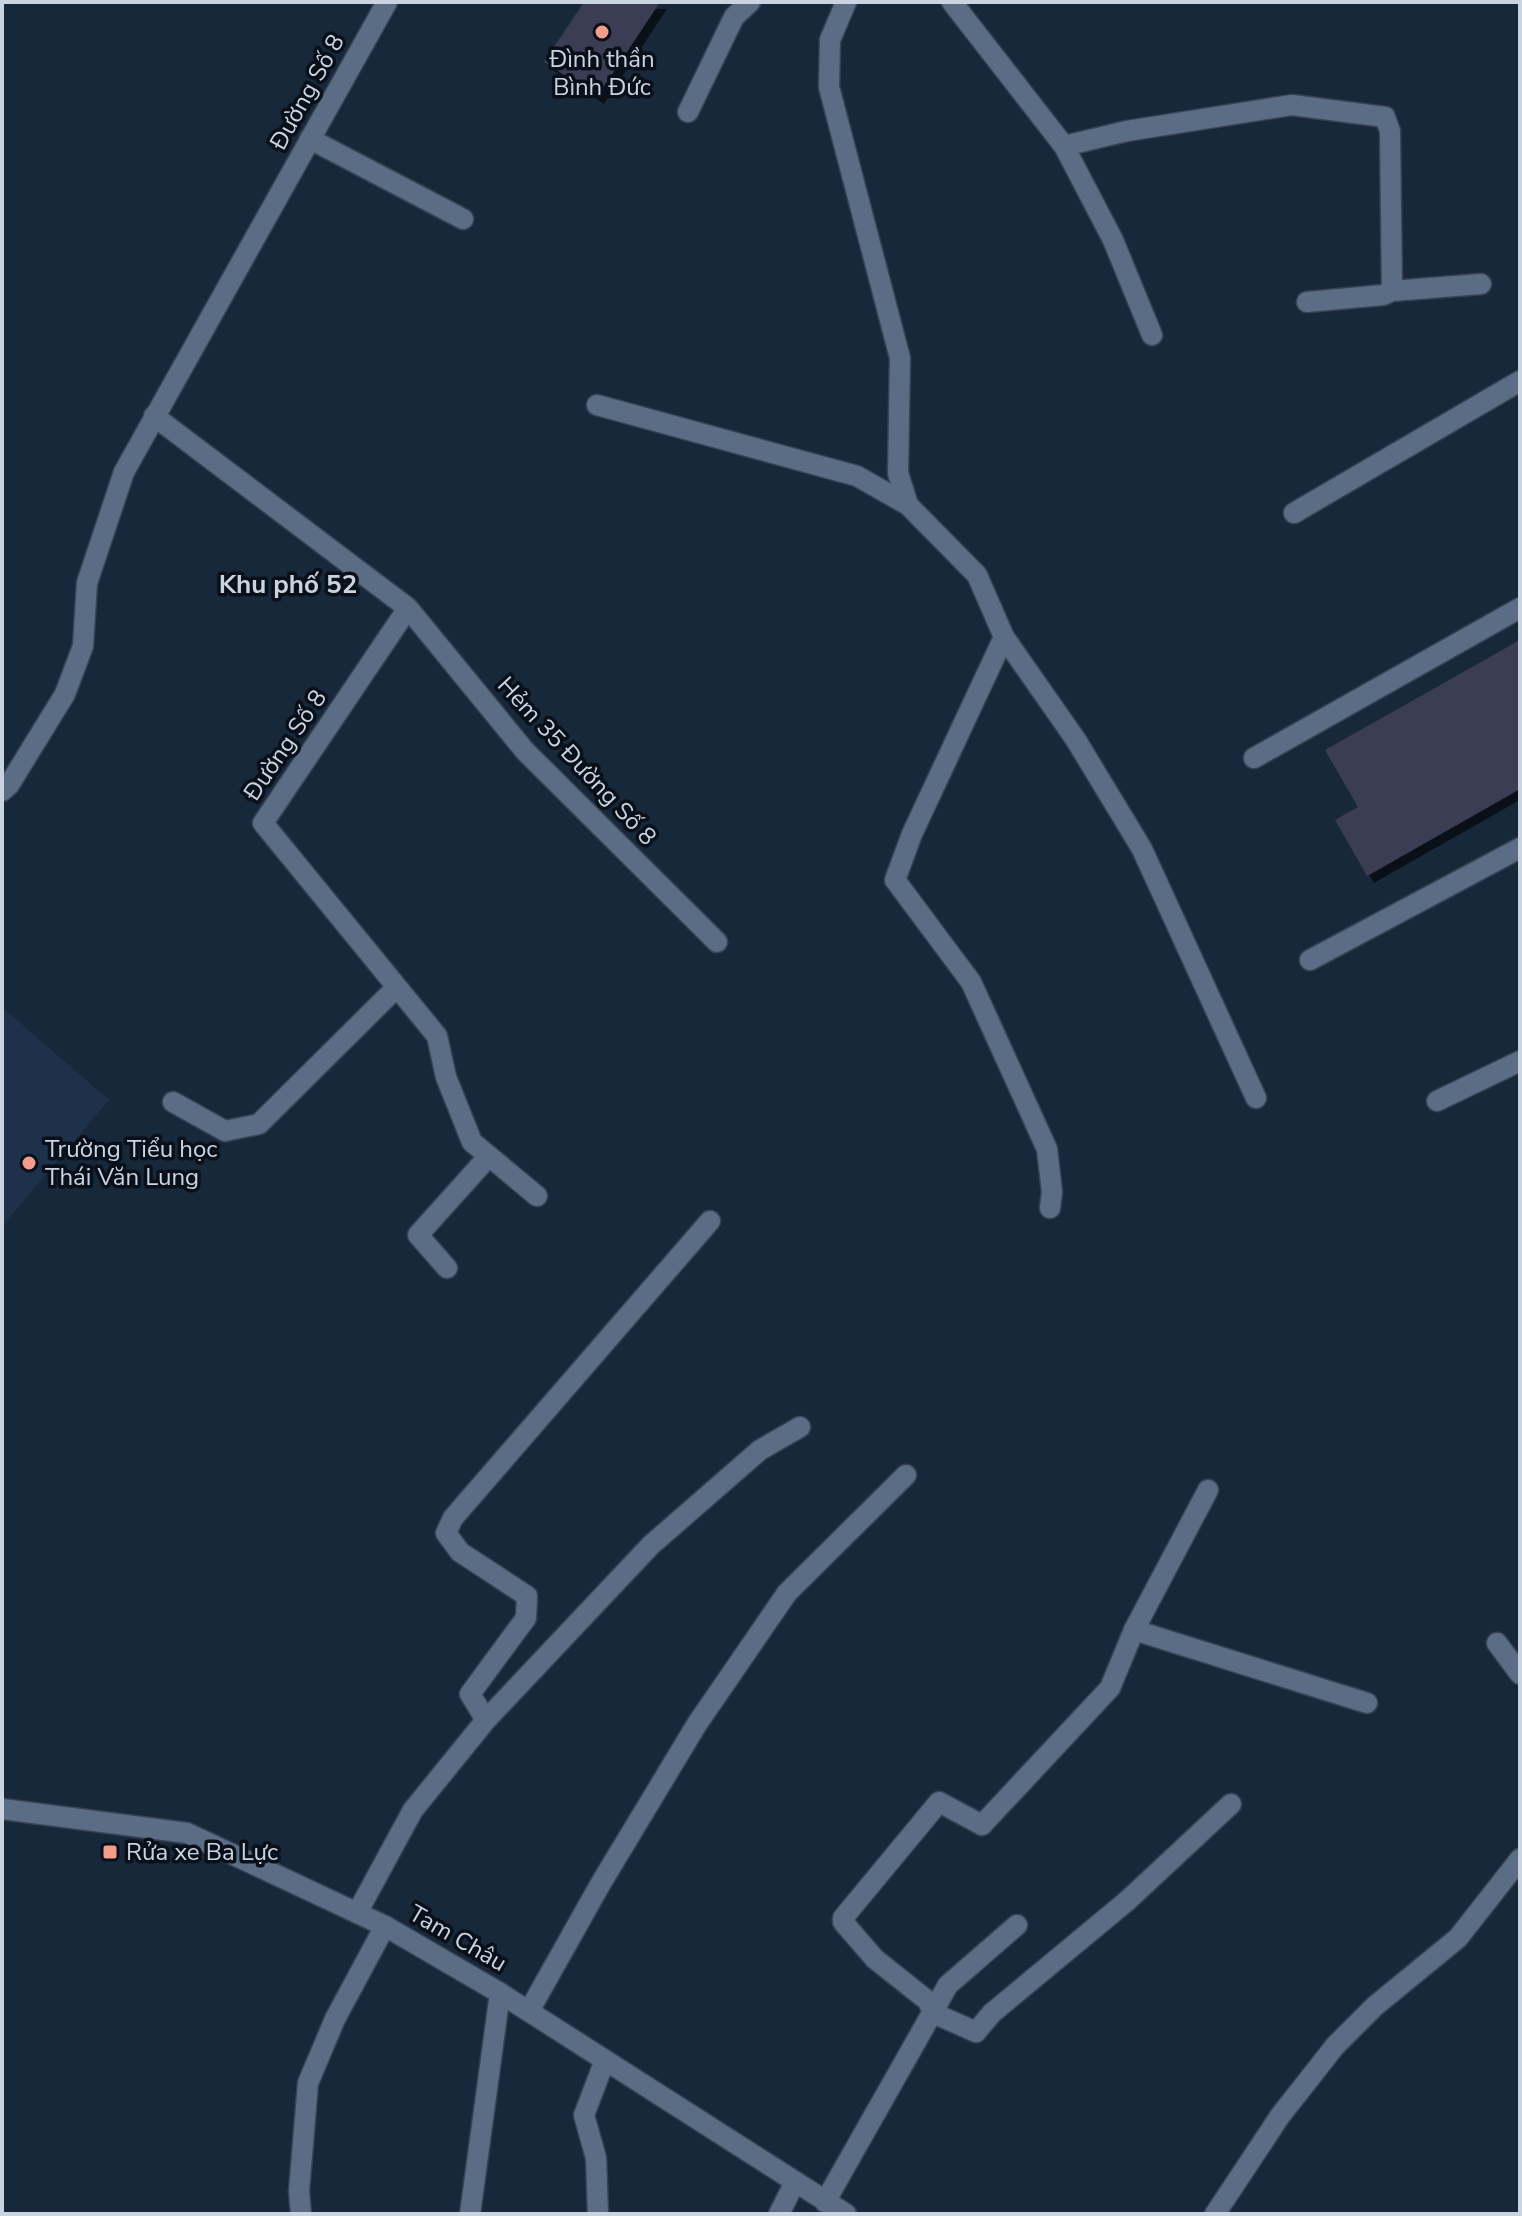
<svg xmlns="http://www.w3.org/2000/svg" width="1522" height="2216" viewBox="0 0 1522 2216" font-family="'Nunito Sans',sans-serif">
<style>
.built{fill:#1d314a}
.building{fill:#3b3c54;filter:url(#shadow)}
.lines{fill:none;stroke-linecap:round;stroke-linejoin:round}
.lane-casing{stroke:#374354;stroke-width:23}
.street-casing{stroke:#374354;stroke-width:23}
.secondary-casing{stroke:#374354;stroke-width:23}
.lane{stroke:#5b6d84;stroke-width:20}
.street{stroke:#5b6d84;stroke-width:20}
.secondary{stroke:#5b6d84;stroke-width:20}
.poi-dot{fill:#f49e89;stroke:#091019;stroke-width:3}
.labels{text-anchor:middle;dominant-baseline:central;stroke-width:7;stroke-linejoin:round;paint-order:stroke}
.poi-label{font-size:24px;fill:#cad4e1;stroke:#091019;text-anchor:start}
.street-label{font-size:24px;fill:#cad4e1;stroke:#091019}
.neighbourhood-label{font-size:26px;font-weight:bold;fill:#cad4e1;stroke:#091019}
</style>
<defs>
<filter id="shadow"><feDropShadow dx="7" dy="7" stdDeviation="0" flood-color="#0009"/></filter>
</defs>
<rect width="100%" height="100%" fill="#18283b"/>
<!-- built -->
<path class="built" d="M2,1007L109,1100L2,1226Z"/>
<!-- building -->
<path class="building" d="M584,2H660L597,97L544,62Z
M1520,640V789L1367,876L1335,820L1358,807L1325,750Z"/>
<g class="lines">
<defs>
<path id="lane" d="M846,2L830,40L829,87L900,358L898,473L908,505L977,575L1004,637L912,834L895,880L971,982L1047,1149L1052,1192L1050,1208
M952,2L1064,146L1127,131L1292,105L1385,117L1390,131L1392,291
M310,139L463,219
M1064,146L1113,240L1152,335
M1307,302L1383,295L1392,291L1481,284
M597,405L857,476L908,505
M154,416L408,608L263,823L437,1036L446,1077L472,1142L537,1196
M408,608L525,751L717,942
M1004,637L1076,740L1142,849L1256,1098
M173,1102L225,1131L259,1124L397,987
M447,1268L418,1235L489,1156
M982,1825L1110,1688L1134,1630L1208,1490"/>
<path id="street" d="M688,112L734,17L750,2
M1294,513L1520,381
M1254,758L1520,608
M2,791L9,785L65,694L83,646L87,583L124,472L387,2
M1310,960L1520,848
M1437,1101L1520,1061
M1134,1630L1367,1703
M1497,1643L1520,1674
M486,1720L470,1694L526,1618L527,1596L460,1552L446,1533L453,1518L710,1221
M982,1825L939,1802L843,1918V1922L875,1959L928,2001L933,2013L976,2032L992,2013L1127,1901L1231,1804
M357,1913L413,1810L486,1720L651,1545L760,1450L800,1427
M529,2011L601,1883L697,1724L787,1593L906,1475
M825,2202L948,1985L1017,1925
M301,2214L299,2191L308,2083L335,2019L385,1926
M470,2214L500,1993
M598,2214L596,2158L584,2115L605,2060
M779,2214L795,2182
M1215,2214L1280,2116L1335,2046L1375,2006L1458,1938L1520,1859"/>
<path id="secondary" d="M2,1809L187,1833L385,1926L500,1993L846,2214"/>
</defs>
<!-- lane casing -->
<use href="#lane" class="lane-casing"/>
<!-- street casing -->
<use href="#street" class="street-casing"/>
<!-- secondary casing -->
<use href="#secondary" class="secondary-casing"/>
<!-- lane -->
<use href="#lane" class="lane"/>
<!-- street -->
<use href="#street" class="street"/>
<!-- secondary -->
<use href="#secondary" class="secondary"/>
</g>
<!-- markers -->
<g class="poi-dot">
<circle cx="602" cy="32" r="8"/>
<circle cx="29" cy="1163" r="8"/>
<rect x="102" y="1844" width="16" height="16" rx="4"/>
</g>
<g class="labels">
<!-- poi labels -->
<g class="poi-label">
<text x="602" y="59" text-anchor="middle">Đình thần<tspan x="602" dy="28">Bình Đức</tspan></text>
<text x="45" y="1149">Trường Tiểu học<tspan x="45" dy="28">Thái Văn Lung</tspan></text>
<text x="126" y="1852">Rửa xe Ba Lực</text>
</g>
<!-- street labels -->
<g class="street-label">
<text transform="translate(307 92) rotate(-61)">Đường Số 8</text>
<text transform="translate(285 745) rotate(-56)">Đường Số 8</text>
<text transform="translate(577 761) rotate(47)">Hẻm 35 Đường Số 8</text>
<text transform="translate(458 1938) rotate(30)">Tam Châu</text>
</g>
<!-- neighbourhood labels -->
<g class="neighbourhood-label">
<text x="288" y="584">Khu phố 52</text>
</g>
</g>
<!-- border -->
<rect width="1522" height="2216" fill="none" stroke="#cad4e1" stroke-width="8"/>
</svg>
